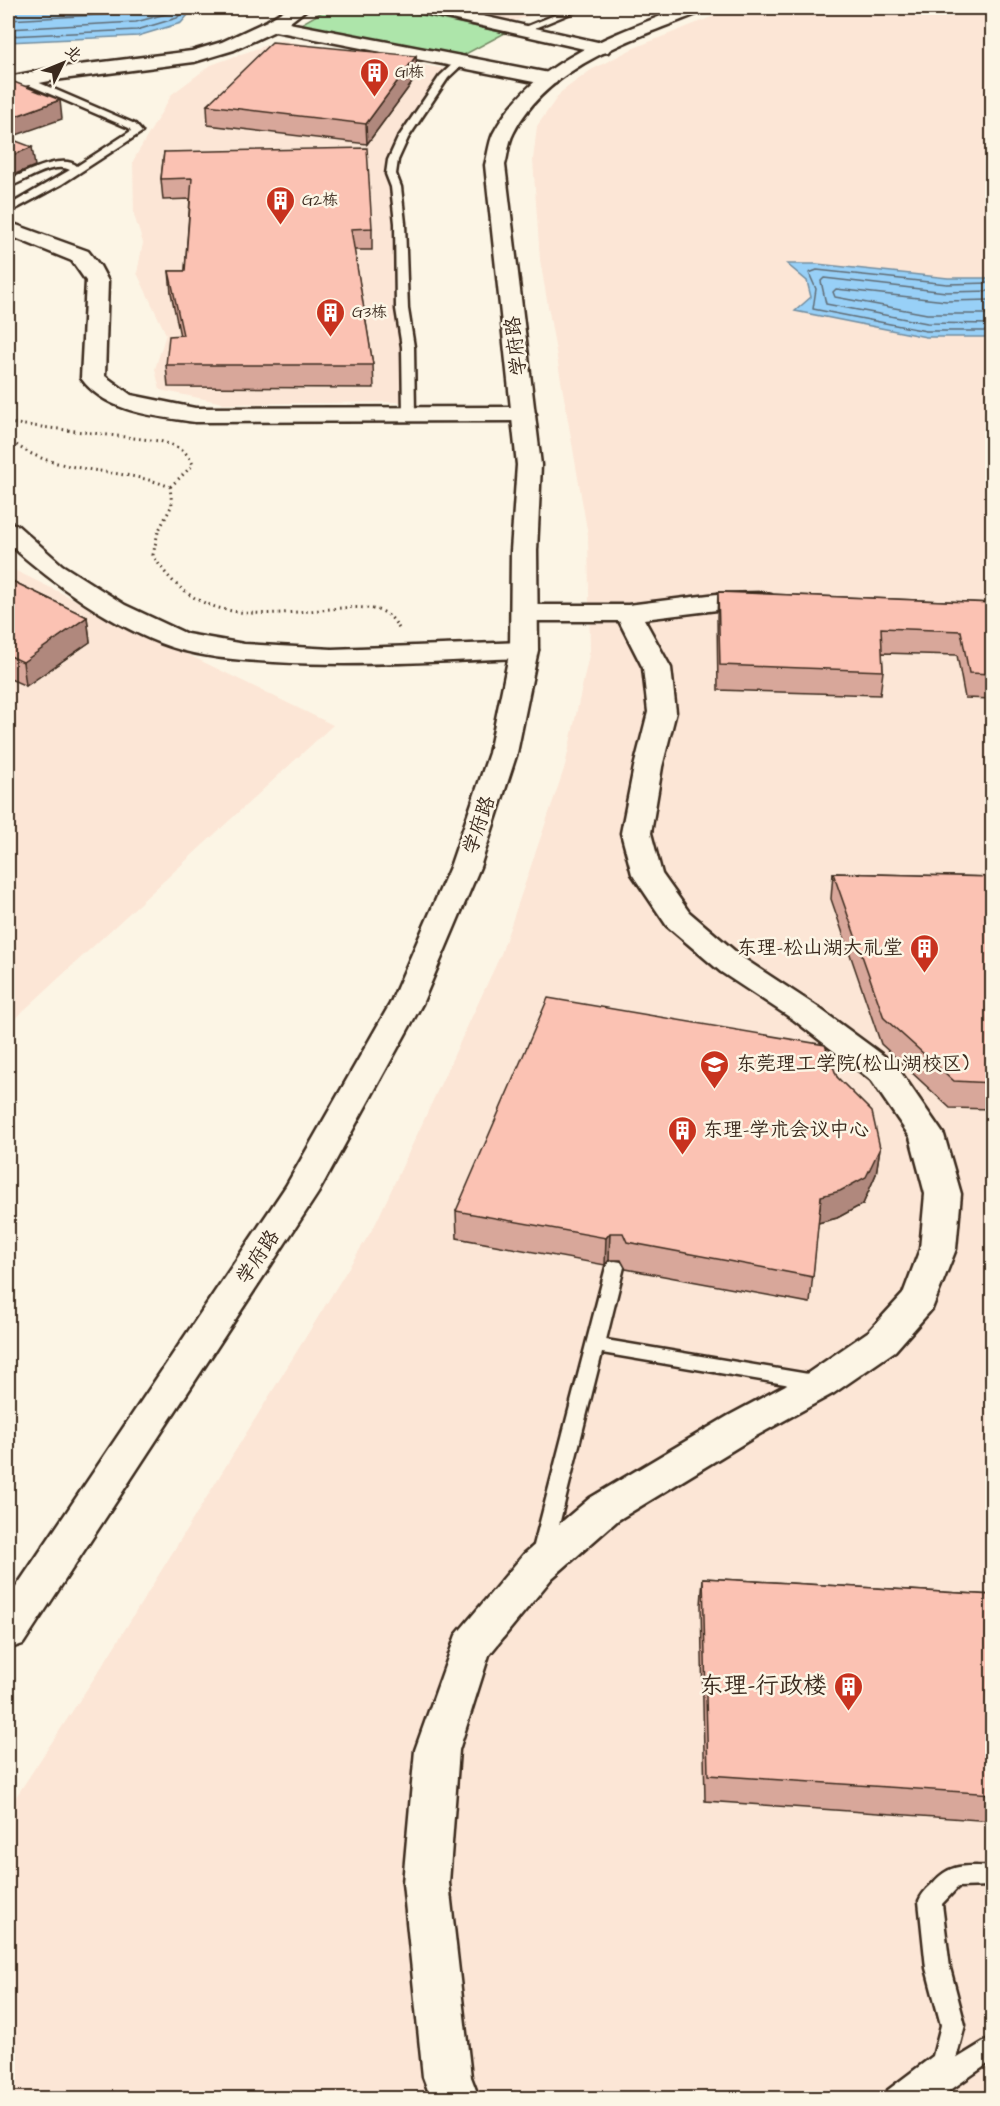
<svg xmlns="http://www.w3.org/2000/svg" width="1000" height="2106" viewBox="0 0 1000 2106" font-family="'Architects Daughter','LXGW WenKai TC',sans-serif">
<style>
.built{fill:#fce6d6}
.green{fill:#ade5aa;stroke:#748864;stroke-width:1.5}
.water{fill:#98d0f7;stroke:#738ea0;stroke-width:1.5}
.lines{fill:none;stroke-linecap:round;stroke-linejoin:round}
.shore{stroke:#606c75;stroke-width:1.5}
.service-casing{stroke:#3b2a1e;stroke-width:5}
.minor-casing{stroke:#3b2a1e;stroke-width:5}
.tertiary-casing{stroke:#3b2a1e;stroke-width:5}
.path{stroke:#3b2a1e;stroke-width:3;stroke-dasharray:1.5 4;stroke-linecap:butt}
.service{fill:#fcf5e5;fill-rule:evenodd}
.minor{fill:#fcf5e5;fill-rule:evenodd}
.tertiary{fill:#fcf5e5;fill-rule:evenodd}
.wall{fill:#d8a79a;stroke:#3b2a1e;stroke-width:1.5}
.shaded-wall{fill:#b0887d;stroke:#3b2a1e;stroke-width:1.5}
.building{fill:#fbc2b3;stroke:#3b2a1e;stroke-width:1.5}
.labels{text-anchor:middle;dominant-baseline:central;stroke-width:5;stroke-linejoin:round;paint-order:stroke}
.far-poi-label{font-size:16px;fill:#3b2a1e;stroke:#fcf5e5;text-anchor:start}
.street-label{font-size:20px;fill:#3b2a1e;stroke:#fcf5e5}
.poi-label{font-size:20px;fill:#3b2a1e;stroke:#fcf5e5;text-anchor:start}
.near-poi-label{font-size:24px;fill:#3b2a1e;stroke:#fcf5e5;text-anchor:end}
</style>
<rect width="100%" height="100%" fill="#fcf5e5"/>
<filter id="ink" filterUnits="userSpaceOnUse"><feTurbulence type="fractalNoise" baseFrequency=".0167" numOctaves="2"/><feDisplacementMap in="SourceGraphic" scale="12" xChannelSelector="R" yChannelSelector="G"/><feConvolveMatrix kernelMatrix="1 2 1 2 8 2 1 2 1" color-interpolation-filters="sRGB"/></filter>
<g filter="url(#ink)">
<!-- built -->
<path class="built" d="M452,8H550L512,22Z
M734,8H992V2098H8V1809L106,1660L375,1225L501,954L565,766L590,650L588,535L540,260L533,160L537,126L561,92L591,70L634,48Z
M280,40L446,69L410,128L390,184L404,280L403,402L228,404L160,390L155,369L166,334L137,273L143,243L134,215L133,161L172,94L211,65Z
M8,567L333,725L8,1025Z"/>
<!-- green -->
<path class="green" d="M329,8H390L505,33L460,57L292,29Z"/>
<!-- water -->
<path class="water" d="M19,8H194L181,23L138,36L8,42V10Z
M787,264H817L948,278H992V337H926L795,311L811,297L807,281Z"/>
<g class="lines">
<!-- shore -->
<path class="shore" d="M8,20L134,13L155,8
M8,29L136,22L173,12L177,8
M8,36L137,30L177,18L186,8
M992,283L947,284L817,270L809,273L816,289L813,309L926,331H992
M992,291L946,292L824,278L821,281L826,304L927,323L992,324
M992,300L946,301L836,289L833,292L835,297L927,314H992"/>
<defs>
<path id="service" d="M572,8H583L525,32L518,30Z
M457,60L465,62L448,78L408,138L398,160L396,174L401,187L405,223L408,309L414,347L415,414L409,418L403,414L402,347L396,309L395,223L391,187L386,174L388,160L398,138L440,76Z
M22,78H28L135,124L142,132L62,184L8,213V206L70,170C52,161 25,182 8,187V180C23,174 62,153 77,166L131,131L129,128L22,82Z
M615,1261L621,1262L624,1267L606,1340L820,1376L827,1378L829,1383L827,1388L820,1390L602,1353L551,1557L548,1563L541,1565L534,1563L531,1557L606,1267L609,1262Z
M992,1866V1886L958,1887L942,1904L950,1968L965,2025L956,2059L992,2037V2061L939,2098H885L888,2090L933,2056L941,2025L926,1968L919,1901C922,1893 928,1888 934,1882C952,1862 966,1867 992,1866Z"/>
<path id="minor" d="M288,8H308L289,23L549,73L556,75L558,79L556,83L549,85L275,31L234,50L194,62L55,80L8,89V77L55,68L192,51L222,42L267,21Z
M418,8H447L602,43L608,44L611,48L608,52L602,53L420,12Z
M8,222L88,251L100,266L108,281L105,376L131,395L195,408L524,407L532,409L536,414L532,419L524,421L195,422C156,416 106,413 81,378L86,281L72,261L8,235Z
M8,522L17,525L62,565L125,605L187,634L244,644L332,649L524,642L534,644L538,650L534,656L524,658C441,661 358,667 274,662C241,660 203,658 171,647C113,627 53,584 8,543Z
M762,593L771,595L775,601L771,607L717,610L644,619L671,668L676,712L662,767L651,833L662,874L689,912L743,958L816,1006L895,1064L944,1135L961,1194L956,1249L932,1309L895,1351L834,1393L756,1436L618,1520L552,1578L489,1655L459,1750L449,1883L471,2077L479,2098H431L423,2077L403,1883L415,1750L456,1635L524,1554L590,1498L728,1416L808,1373L869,1331L903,1294L920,1249L925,1194L910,1137L871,1080L794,1020L721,972L667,926L632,874L621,833L634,767L648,712L643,668L619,621H524L515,619L511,613L515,607L524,605H628L717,594Z"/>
<path id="tertiary" d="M682,8H705L702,12C636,38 547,65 513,134C508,143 508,155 505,165L541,465L537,551L538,650L517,753L480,867L422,1004L318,1193L23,1644L8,1649V1599L286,1186L390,1004L450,867L489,753L510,650L511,551L517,465L485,165C488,155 489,143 493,134C530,62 612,35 682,8Z"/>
</defs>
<!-- service casing -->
<use href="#service" class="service-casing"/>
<!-- minor casing -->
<use href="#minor" class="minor-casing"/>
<!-- tertiary casing -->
<use href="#tertiary" class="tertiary-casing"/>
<!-- path -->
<path class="path" d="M8,423L159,441C174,445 188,450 193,465L170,487
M8,438C48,476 121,466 170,487L172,505L158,532L153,555C193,622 253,616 321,610C340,608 362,605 381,611C390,614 395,622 400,630"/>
<!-- service -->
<use href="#service" class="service"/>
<!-- minor -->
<use href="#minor" class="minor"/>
<!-- tertiary -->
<use href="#tertiary" class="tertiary"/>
</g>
<!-- wall -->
<path class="wall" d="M416,56L417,76L367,144L208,125L207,105Z
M164,152L372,228V250H354L373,365L374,388L168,387L166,365L180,336L171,293L169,271H185L190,199L163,200L161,179Z
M8,579L87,617L90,642L26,686L8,678Z
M718,592L993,603V699L965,698L957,655L882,653L883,671L880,695L718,690L717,617Z
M833,873L993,877V1109L950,1108L881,1044L831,899Z
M837,1077L880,1148L876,1174L863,1204L837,1218L818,1223L810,1303L626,1269L621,1260H609L605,1265L457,1238L456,1211Z
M703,1578L993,1595V1821L705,1801L701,1605Z"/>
<!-- shaded-wall -->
<path class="shaded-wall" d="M416,56L417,76L367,144L366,124Z
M60,100L62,119L8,138V119Z
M32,147L35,166L8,177V157Z
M87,617L90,642L26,686L23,662Z
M880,1148L876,1174L863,1204L837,1218L818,1223L821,1196Z
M610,1233L609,1260L605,1265L606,1238Z"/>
<!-- building -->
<path class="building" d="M272,42L416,56L366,124L207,105Z
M8,80H9L60,100L8,119Z
M8,138L32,147L8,157Z
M367,148L372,228L351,229L373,365H166L169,336L183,335L169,271H185L192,178L161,179L164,152Z
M8,579L87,617L23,662L8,655Z
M718,592L993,603V674L969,673L961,631L881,628L883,671L720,665Z
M833,873L993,877V1083L954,1081L884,1018Z
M548,998L825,1045L837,1077L872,1112L880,1148L866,1177L840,1191L821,1196L813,1277L627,1242L623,1233H610L606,1238L456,1211Z
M703,1578L993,1595V1794L708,1775Z"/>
</g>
<!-- icons -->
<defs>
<symbol id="building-pin" viewBox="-11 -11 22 30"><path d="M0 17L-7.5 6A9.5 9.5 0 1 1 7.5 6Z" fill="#c8321e" stroke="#fcf5e5"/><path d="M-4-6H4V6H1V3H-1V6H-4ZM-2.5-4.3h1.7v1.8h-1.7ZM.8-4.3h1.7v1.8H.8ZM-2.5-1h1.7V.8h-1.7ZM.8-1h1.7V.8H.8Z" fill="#fff"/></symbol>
<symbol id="university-pin" viewBox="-11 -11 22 30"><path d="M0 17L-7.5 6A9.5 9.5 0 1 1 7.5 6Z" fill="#c8321e" stroke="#fcf5e5"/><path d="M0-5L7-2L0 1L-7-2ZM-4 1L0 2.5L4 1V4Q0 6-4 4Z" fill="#fff"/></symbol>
</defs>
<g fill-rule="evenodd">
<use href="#building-pin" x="358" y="56" width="33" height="45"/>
<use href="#building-pin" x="264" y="184" width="33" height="45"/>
<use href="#building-pin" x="314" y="296" width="33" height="45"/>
<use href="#building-pin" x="908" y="932" width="33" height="45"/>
<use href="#university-pin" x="698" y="1048" width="33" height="45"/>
<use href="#building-pin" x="666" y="1114" width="33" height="45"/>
<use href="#building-pin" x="832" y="1670" width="33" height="45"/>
</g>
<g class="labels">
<!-- far-poi labels -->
<g class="far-poi-label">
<text x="395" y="72">G1栋</text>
<text x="302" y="200">G2栋</text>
<text x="352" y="312">G3栋</text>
</g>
<!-- street labels -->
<g class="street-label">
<text transform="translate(516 346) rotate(-97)">学府路</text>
<text transform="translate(479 825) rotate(-71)">学府路</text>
<text transform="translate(258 1257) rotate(-56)">学府路</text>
</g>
<!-- poi labels -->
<g class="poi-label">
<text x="903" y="948" text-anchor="end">东理-松山湖大礼堂</text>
<text x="736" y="1064">东莞理工学院(松山湖校区)</text>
<text x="703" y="1130">东理-学术会议中心</text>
</g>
<!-- near-poi labels -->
<g class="near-poi-label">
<text x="827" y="1686">东理-行政楼</text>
</g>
</g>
<!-- margin -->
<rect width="1000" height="2106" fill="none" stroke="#fcf5e5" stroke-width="30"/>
<rect x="15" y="15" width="970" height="2076" fill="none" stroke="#3b2a1e" stroke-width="2" filter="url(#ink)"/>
<!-- north arrow -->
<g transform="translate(63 63) rotate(47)" stroke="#fcf5e5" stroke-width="4.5" paint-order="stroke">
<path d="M0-4.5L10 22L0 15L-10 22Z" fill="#3b2a1e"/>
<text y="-9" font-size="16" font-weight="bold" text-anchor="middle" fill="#3b2a1e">北</text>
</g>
</svg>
